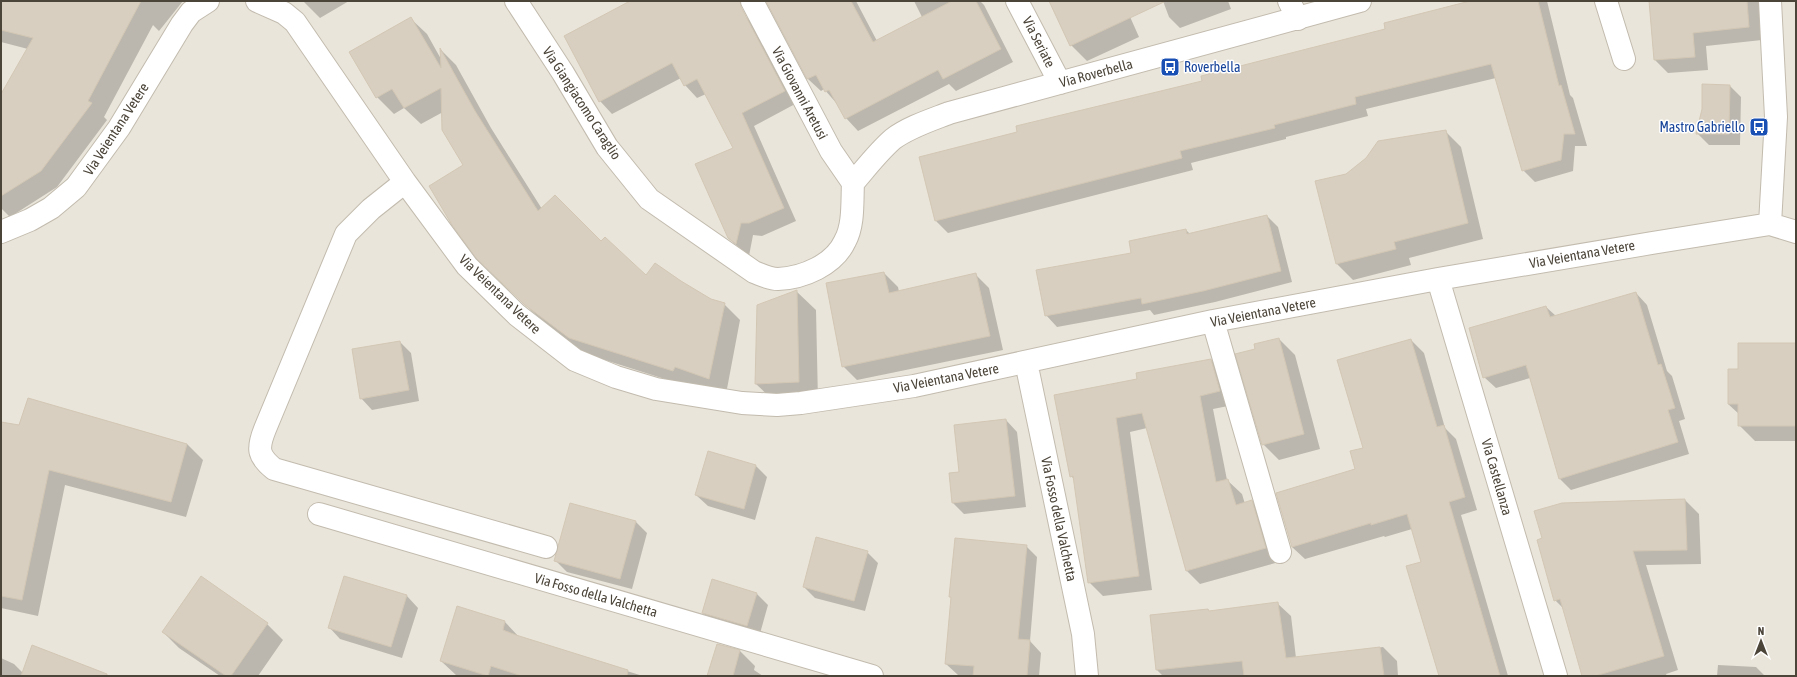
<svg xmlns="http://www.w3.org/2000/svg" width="1797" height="677" viewBox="0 0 1797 677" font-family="'Asap Condensed',sans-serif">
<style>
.residential{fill:#eae5da}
.shadow{fill:#0003}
.building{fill:#d8cfc1;stroke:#d3c7b4}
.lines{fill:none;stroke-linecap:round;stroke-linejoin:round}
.minor-casing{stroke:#c2bbae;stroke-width:24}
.minor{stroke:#fff;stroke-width:22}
.labels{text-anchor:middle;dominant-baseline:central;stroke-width:3;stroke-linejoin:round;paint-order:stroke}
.street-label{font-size:14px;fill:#4b4439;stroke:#fff}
.transit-label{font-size:14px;fill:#164399;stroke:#fff;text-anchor:start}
</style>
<rect width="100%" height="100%" fill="#f6f3ec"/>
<!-- residential -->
<path class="residential" d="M1,1H1796V676H1Z"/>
<!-- shadow -->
<path class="shadow" d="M1,1H183L159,31L153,25L104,117L107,120L57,187L10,217L1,208V96L28,49L1,42Z
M303,1H349L320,18Z
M632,1H724L745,16L757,28L797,103L754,126L796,221L762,236L753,235L749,256L728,238L735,148L706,94L697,98L685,85L681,78L612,114L600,101Z
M773,1H856L877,41L922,17L914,1H980L984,5L1013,62L956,91L949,84L858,131L846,118L838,105L824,89L821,91L808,79Z
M1050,1H1123L1139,37L1087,61L1071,45Z
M1163,1H1228L1231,9L1180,28L1169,17Z
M1470,1H1547L1570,95L1573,98L1587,146H1575L1573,171L1535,182L1523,170L1496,78L1366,109L1368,116L1286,137V139L1191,163L1193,170L948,233L936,221L920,158L1170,105Z
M1650,1H1766L1762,40L1706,46L1708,70L1668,73L1655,60Z
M410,18L427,34L441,59V50L456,65L491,128L542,209L601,243L646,276L680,282L710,300L724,304L740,320L726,394L692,383L690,387L586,354L543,322L477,257L464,165L443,112L421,124L404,108L394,114L377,97L351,52Z
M1730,86L1741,97L1740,145H1709L1698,134L1703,109Z
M1445,131L1461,147L1483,239L1409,258L1411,265L1353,280L1337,264L1347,175Z
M1267,216L1278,227L1292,282L1215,302L1154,315L1150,310L1057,327L1046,315L1186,230L1190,234Z
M884,273L898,287L899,292L975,274L989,288L1003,350L857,380L843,366Z
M796,291L816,310L818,401L776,403L756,384Z
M1636,293L1647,305L1667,371L1672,376L1685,419L1679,421L1689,454L1571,490L1560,479L1530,378L1496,388L1484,377L1546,307L1556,316Z
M1279,339L1295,355L1320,449L1279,460L1263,444L1256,349Z
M1411,340L1424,353L1445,428L1456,439L1477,510L1461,515L1508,676H1439L1423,562L1412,529L1385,537L1384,536L1305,559L1292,547L1356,470Z
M400,342L411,353L419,401L372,410L361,398Z
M1796,344V441H1755L1739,425V414L1728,404L1739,370Z
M1211,360L1225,374L1233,405L1213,409L1227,480L1242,494L1245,504L1252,502L1266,515L1279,562L1200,584L1186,570L1147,428L1130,432L1152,590L1103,596L1089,582L1075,480L1071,476L1138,380Z
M28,399L187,444L203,460L186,517L65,485L38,616L1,608V423L20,426Z
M1006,420L1017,432L1026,507L964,514L953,503L960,472Z
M756,466L767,477L755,520L708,506L696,495Z
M1685,500L1699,514L1701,564L1646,565L1678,670L1666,674L1667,676H1583L1564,609L1555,600Z
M636,522L647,533L632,589L567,572L555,560Z
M1026,546L1037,557L1030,641L1041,653L1039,676L958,675L946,664L952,598L950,597Z
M867,552L878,563L865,611L815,598L804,587Z
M201,577L267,624L283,640L258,676H220L179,648L163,632Z
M345,577L407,596L418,608L402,658L340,639L329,627Z
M713,580L757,594L768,605L759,637L714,624L703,613Z
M1277,603L1291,616L1296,658L1383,647L1397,661L1398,676H1163L1157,670L1151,616L1208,610L1210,612Z
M458,607L505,622L520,638L643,676L456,675L441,661Z
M718,645L740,651L755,666L754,670L763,676H708Z
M33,646L109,676H1V658L14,664L23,673Z
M1718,665L1756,667L1765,676H1717Z"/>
<!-- building -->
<path class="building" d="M1,1H141L88,101L92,103L41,171L1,196V94L33,38L1,30Z
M630,1H740L741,7L785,91L742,113L784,208L749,223H741L736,244L728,238L695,164L733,148L697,79L684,86L672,63L599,102L564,36Z
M766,1H851L873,42L952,1H976L1001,49L943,79L938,70L845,119L829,90L825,92L816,75L807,79Z
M1049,1H1166L1070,46Z
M1470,1H1538L1559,86L1561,85L1575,134H1564L1561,160L1522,171L1491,64L1355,97L1356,104L1274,125L1275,128L1180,151L1182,158L935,221L919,157L1017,132L1016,126L1202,81L1201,76L1385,29L1384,23Z
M1649,1H1747L1749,27L1693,33L1695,57L1654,60Z
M411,17L441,68L440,48L475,111L538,211L555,195L601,241L605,237L646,275L655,263L681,281L711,299L725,303L709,379L675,367L673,371L569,338L525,305L476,258L452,225L429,186L463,165L442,130L441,88L404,108L392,89L376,98L349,52Z
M1702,84L1730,85L1729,134H1696L1702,109Z
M1446,130L1468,223L1394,242L1396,249L1336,264L1315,181L1346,174L1366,158L1378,141Z
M1267,215L1281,271L1203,291L1142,304L1141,298L1045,316L1036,270L1131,253L1129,241L1186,229L1187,234Z
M884,272L889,293L976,273L990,336L842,367L826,283Z
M797,290L799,382L755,384L757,305Z
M1636,292L1658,365L1661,364L1675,408L1668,410L1678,442L1559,479L1526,365L1483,378L1469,328L1546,306L1550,317Z
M1279,338L1304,434L1262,445L1235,354L1255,349L1254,344Z
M1411,339L1437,427L1444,425L1465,497L1449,502L1500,676H1439L1406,566L1421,562L1407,514L1371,525V523L1292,547L1276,493L1355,469L1350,451L1363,448L1337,360Z
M400,341L409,390L360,399L352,349Z
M1738,343H1796V426H1738V404H1728V369H1738Z
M1211,359L1220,391L1200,396L1216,482L1228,479L1236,505L1252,500L1266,548L1186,571L1142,413L1116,418L1139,576L1088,583L1073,476L1070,477L1054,395L1137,379L1136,373Z
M28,398L187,444L171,502L49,470L22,600L1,596V422L19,425Z
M1006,419L1015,496L952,503L949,473L959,472L954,425Z
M708,451L756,465L744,509L695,495Z
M1685,499L1687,550L1633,551L1664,656L1595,676H1582L1560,599L1554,601L1537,540L1542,538L1534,511L1562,503Z
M570,503L636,521L620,579L554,561Z
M816,537L868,551L854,601L803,587Z
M955,538L1027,545L1018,639L1030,640L1027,676H973L974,666L945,664L951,597H949Z
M201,576L268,623L231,676H226L162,632Z
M344,576L407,595L391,647L328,628Z
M712,579L757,593L747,626L702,613Z
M1278,602L1286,658L1380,647L1384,676H1244L1242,661L1156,670L1150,615L1208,609L1209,611Z
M457,606L505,621L503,630L516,635L628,670L627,676H522L491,666L488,676L440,661Z
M717,644L740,650L733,676H707Z
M32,645L107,674V676H21Z"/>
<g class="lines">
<defs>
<path id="minor" d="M257,1L284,13L295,22L405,182L467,266L517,315L575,360L616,377L656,389L742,403L777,405L801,403L914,386L1213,321L1438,279L1652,243L1770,224L1796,232
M516,1L563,73L607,147L649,199L754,272C762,275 769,279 778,279C803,278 834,265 845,241C854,225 852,201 853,183
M752,1L831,151L853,183
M1017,1L1060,83
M1289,1L1298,19
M1606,1L1624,59
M1770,1L1776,117L1770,224
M405,182L371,209L346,234L265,429C257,449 258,456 274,469L546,547
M853,183C866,168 878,152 893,139C909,127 931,120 949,113L1360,1
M1,232L30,220L51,208L76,187L119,128L182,24L191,12L208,1
M1438,279L1556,676
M1213,321L1280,552
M1026,362L1083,634L1087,676
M319,514L872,676"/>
</defs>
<!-- minor casing -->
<use href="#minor" class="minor-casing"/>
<!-- minor -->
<use href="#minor" class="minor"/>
</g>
<!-- icons -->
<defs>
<symbol id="bus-square" viewBox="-11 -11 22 22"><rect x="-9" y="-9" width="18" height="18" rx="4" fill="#1a4fb4" stroke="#fff"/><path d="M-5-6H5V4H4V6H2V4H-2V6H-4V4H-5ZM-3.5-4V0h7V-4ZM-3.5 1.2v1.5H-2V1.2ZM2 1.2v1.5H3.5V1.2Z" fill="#fff"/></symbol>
</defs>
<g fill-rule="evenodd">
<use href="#bus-square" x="1159" y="56" width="22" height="22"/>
<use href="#bus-square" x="1748" y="116" width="22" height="22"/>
</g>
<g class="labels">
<!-- street labels -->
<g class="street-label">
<text transform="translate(1039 42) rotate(63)">Via Seriate</text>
<text transform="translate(1096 73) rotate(-15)">Via Roverbella</text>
<text transform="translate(800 93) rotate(62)">Via Giovanni Aretusi</text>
<text transform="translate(582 103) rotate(57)">Via Giangiacomo Caraglio</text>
<text transform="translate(116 129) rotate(-57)">Via Veientana Vetere</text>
<text transform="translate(1582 254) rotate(-10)">Via Veientana Vetere</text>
<text transform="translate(500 294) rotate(44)">Via Veientana Vetere</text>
<text transform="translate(1263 312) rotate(-11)">Via Veientana Vetere</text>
<text transform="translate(946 378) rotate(-11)">Via Veientana Vetere</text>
<text transform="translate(1497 477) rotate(74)">Via Castellanza</text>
<text transform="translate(1059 519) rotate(78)">Via Fosso della Valchetta</text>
<text transform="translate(596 595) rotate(16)">Via Fosso della Valchetta</text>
</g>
<!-- transit labels -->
<g class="transit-label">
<text x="1184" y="67">Roverbella</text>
<text x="1745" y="127" text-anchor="end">Mastro Gabriello</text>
</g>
</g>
<!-- border -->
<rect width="1797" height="677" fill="none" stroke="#4b4439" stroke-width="4"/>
<!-- north arrow -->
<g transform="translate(1761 641)" stroke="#ffffff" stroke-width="3" paint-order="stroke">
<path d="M0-3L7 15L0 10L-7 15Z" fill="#4b4439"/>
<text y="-6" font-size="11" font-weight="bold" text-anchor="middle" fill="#4b4439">N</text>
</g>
</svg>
